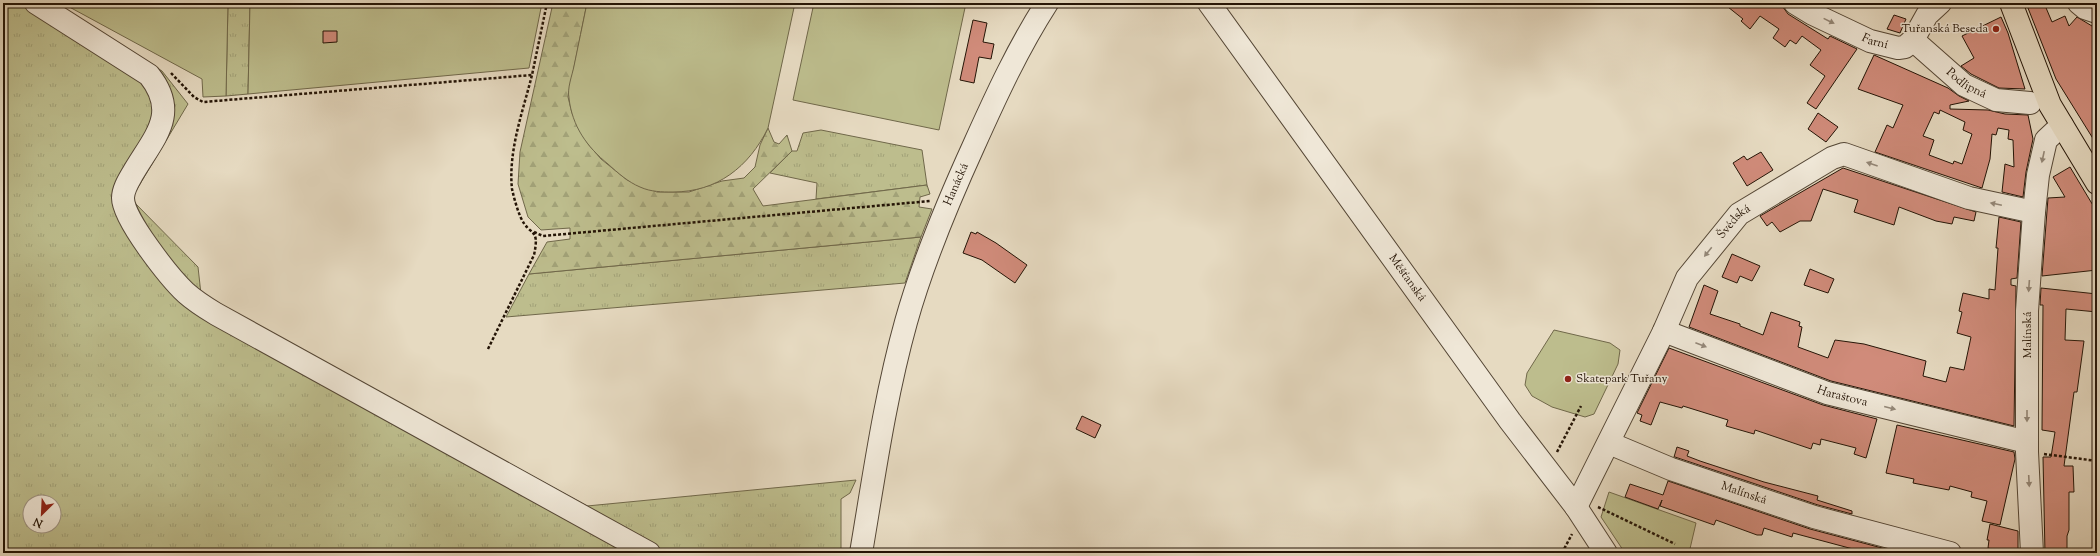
<svg xmlns="http://www.w3.org/2000/svg" width="2100" height="556" viewBox="0 0 2100 556" font-family="'Sorts Mill Goudy',serif">
<style>
.grass{fill:url(#grass-tufts);stroke:#70684a;fill-rule:evenodd}
.forest{fill:url(#forest-firs);stroke:#70684a}
.green{fill:#bdbd8d;stroke:#70684a}
.building{fill:#d08b7a;stroke:#241406;fill-rule:evenodd}
.lines{fill:none;stroke-linecap:round;stroke-linejoin:round}
.minor-casing{stroke:#544635;stroke-width:24}
.major-casing{stroke:#241406;stroke-width:24}
.path{stroke:#241406;stroke-width:2.5;stroke-dasharray:3 2;stroke-linecap:butt}
.minor{stroke:#efe7d7;stroke-width:22}
.major{stroke:#e6dac1;stroke-width:22}
.oneway{fill:#948879}
.poi-dot{fill:#8f2418;stroke:#efe7d7;stroke-width:1.5}
.labels{text-anchor:middle;dominant-baseline:central;stroke-width:3;stroke-linejoin:round;paint-order:stroke}
.poi-label{font-size:12px;fill:#241406;stroke:#efe7d7;text-anchor:end}
.street-label{font-size:12px;fill:#241406;stroke:#efe7d7}
</style>
<defs>
<pattern id="grass-tufts" width="24" height="20" patternUnits="userSpaceOnUse"><rect width="24" height="20" fill="#bdbd8d"/><path d="M3 7l-1-3M5 7V3M7 7l1-3M15 17l-1-3M17 17v-4M19 17l1-3" fill="none" stroke="#a2a278"/></pattern>
<pattern id="forest-firs" width="22" height="20" patternUnits="userSpaceOnUse"><rect width="22" height="20" fill="#bdbd8d"/><path d="M5 1l3.5 6h-7zM16 11l3.5 6h-7z" fill="#a2a278"/></pattern>
</defs>
<rect width="100%" height="100%" fill="#e6dac1"/>
<filter id="stains"><feTurbulence type="fractalNoise" baseFrequency=".005" numOctaves="4"/><feColorMatrix values="0 0 0 0 .2 0 0 0 0 .09 0 0 0 0 .02 0 0 0 .5 -.17"/></filter>
<radialGradient id="worn" r=".72"><stop offset=".6" stop-color="#630" stop-opacity="0"/><stop offset="1" stop-color="#630" stop-opacity=".3"/></radialGradient>
<!-- grass -->
<path class="grass" d="M3,3H55L162,71L188,104L131,199L198,267L201,294L587,506L856,480L850,493L841,499V553H3ZM30,502H54V526H30Z
M228,3H250L248,94L226,96Z
M821,130L922,150L927,185L816,199L817,183L770,173L792,151H797L803,133Z
M921,237L905,283L506,317L529,274Z"/>
<!-- forest -->
<path class="forest" d="M553,3H587L568,97L572,113L588,144L601,159L627,180L657,192H689L722,181L744,178L755,167L760,145L768,128L774,142L779,144L787,135L792,151L753,189L763,206L927,185L930,194L920,197L919,207L932,209L921,237L529,274L547,242L570,239V228L541,230L528,217L518,184L520,152Z"/>
<!-- green -->
<path class="green" d="M62,3H228L226,96L203,97L202,79Z
M250,3H542L529,68L248,94Z
M587,3H795L768,128C749,167 717,192 673,192C662,192 651,192 640,187C628,182 618,173 608,164C587,147 572,126 569,98C567,88 572,76 574,66C578,45 583,24 587,3Z
M814,3H966L939,130L793,100Z
M1554,330L1610,343L1620,350L1618,364L1594,414L1585,417L1552,407L1532,396L1525,385L1527,373Z
M1609,492L1696,523L1689,553H1625L1601,517Z"/>
<!-- building -->
<path class="building" d="M1723,3H1780L1788,14L1828,39L1830,36L1857,49L1816,109L1807,103L1825,76L1810,65L1821,50L1802,36L1796,44L1790,40L1785,47L1773,38L1779,29L1760,16L1750,29L1741,21L1743,19Z
M2026,3H2044L2052,22L2065,16L2069,26L2077,17L2097,29V145L2056,79Z
M1894,15L1906,19L1900,33L1887,29Z
M2001,17L2008,33L2025,89L1999,88L1971,74L1961,66L1974,58L1962,36Z
M973,20L987,23L983,42L994,44L991,59L979,57L974,83L960,80Z
M323,31H337V42L323,43Z
M1874,55L1948,88L1959,96L1969,101L1950,105V109L1988,110L2005,114L2028,115L2033,139L2026,172L2023,197L2002,192L2005,164L2014,167L2013,140L2008,139L2009,130L1998,128L1996,135L1992,134L1990,159L1982,188L1875,152L1887,125L1893,128L1903,105L1858,89ZM1940,110L1965,122L1963,130L1972,134L1962,164L1954,161L1953,164L1929,155L1934,140L1923,136L1934,112L1939,114Z
M1818,113L1838,127L1826,142L1808,129Z
M1761,152L1773,170L1747,186L1733,163L1744,156L1747,160Z
M2070,167L2097,212V270L2042,276L2048,198L2065,197L2053,177Z
M1843,168L1976,212L1974,221L1954,217L1952,224L1936,221L1899,207L1894,225L1854,212L1858,200L1823,189L1811,221H1800L1780,232L1772,222L1767,226L1760,216Z
M1999,217L2021,222L2017,278L2011,279V285L2016,286L2014,426L1831,381L1689,327L1704,285L1718,291L1710,314L1740,324V326L1763,335L1771,312L1800,322L1799,326L1802,327L1798,347L1828,358L1835,340L1864,344L1926,361L1923,376L1946,382L1950,367L1964,370L1971,337L1957,333L1962,312L1959,311L1963,293L1989,299V289L1995,290L1998,248H1996Z
M971,232L976,234L977,232L996,243L1027,265L1015,283L982,260L963,253Z
M1732,254L1760,266L1752,281L1740,276L1737,283L1722,277Z
M1810,269L1834,279L1828,293L1804,285Z
M2041,288L2097,294V312L2066,309L2065,340L2084,341L2077,392H2074L2064,466H2073L2074,492H2069V530L2067,536V553H2045L2043,457H2051L2055,432L2042,430L2043,305H2040Z
M1669,348L1823,405L1877,419L1866,458L1854,454L1856,448L1821,439L1820,445L1813,443L1811,449L1755,430L1754,434L1726,426L1728,420L1683,406L1682,408L1660,402L1651,425L1640,421L1642,415L1637,413Z
M1082,416L1101,425L1095,438L1076,429Z
M1897,425L2014,452L2015,459L2000,525L1982,521L1987,501L1971,497L1972,492L1950,486L1949,490L1913,483L1914,479L1886,473Z
M1677,447L1689,451L1687,456L1700,461L1764,482L1818,496L1817,500L1852,511V514L1818,505L1675,457H1674Z
M1668,481L1810,529L1901,553H1868L1793,533L1792,537L1764,528L1762,535H1757L1716,520L1714,525L1660,506L1662,500L1658,509L1625,497L1630,484L1663,495Z
M1990,524L2018,531V553H1999V551L1988,548L1989,540H1987Z"/>
<g class="lines">
<defs>
<g id="minor">
<path d="M36,3L149,75C180,114 154,137 133,173C129,180 123,189 123,198C123,219 170,278 186,293C195,301 206,308 216,314L649,553"/>
<path id="s1" d="M1209,3L1510,421L1576,507L1606,553"/>
<path id="s2" d="M1795,3L1813,14L1870,41L1898,48L1905,47L1913,40L1927,15L1940,3"/>
<path d="M2079,3L2085,8L2097,12"/>
<path id="s3" d="M1913,40L1964,85L1996,100L2030,103"/>
<path id="s4" d="M1664,331L1827,393L2027,442"/>
<path id="s5" d="M1609,443L1671,469L1814,517L1950,553"/>
<path id="s6" d="M1576,507L1664,331L1687,278L1739,214L1832,158L1844,154L1969,198L2034,212"/>
<path id="s7" d="M861,553C874,476 885,397 906,322C923,261 948,202 974,145C996,96 1018,48 1047,3"/>
<path d="M2032,553L2027,452V311L2034,212L2038,175L2046,140L2062,125"/>
</g>
<path id="major" d="M2011,3L2050,105L2097,183"/>
</defs>
<!-- minor casing -->
<use href="#minor" class="minor-casing"/>
<!-- major casing -->
<use href="#major" class="major-casing"/>
<!-- path -->
<path class="path" d="M171,73L194,97L203,102L532,75L547,3
M2093,201L2097,208
M534,232L543,236L930,201
M488,349L534,255C540,227 530,237 521,218C517,209 514,198 512,189C508,151 523,111 532,75
M1557,452L1581,406
M2044,454L2097,461
M1598,507L1675,544
M1562,553L1572,534"/>
<!-- minor -->
<use href="#minor" class="minor"/>
<!-- major -->
<use href="#major" class="major"/>
</g>
<!-- one-way arrows -->
<defs><path id="oneway-solid" d="M-6-.8H1V-3.2L6.5 0L1 3.2V.8H-6Z"/></defs>
<g class="oneway">
<use href="#oneway-solid" transform="translate(1829 21) rotate(26)"/>
<use href="#oneway-solid" transform="translate(2043 157) rotate(102)"/>
<use href="#oneway-solid" transform="translate(1872 164) rotate(-161)"/>
<use href="#oneway-solid" transform="translate(1996 204) rotate(-168)"/>
<use href="#oneway-solid" transform="translate(1708 252) rotate(129)"/>
<use href="#oneway-solid" transform="translate(2029 286) rotate(94)"/>
<use href="#oneway-solid" transform="translate(1701 345) rotate(21)"/>
<use href="#oneway-solid" transform="translate(1890 408) rotate(14)"/>
<use href="#oneway-solid" transform="translate(2027 416) rotate(90)"/>
<use href="#oneway-solid" transform="translate(2029 481) rotate(87)"/>
</g>
<!-- markers -->
<g class="poi-dot">
<circle cx="1996" cy="29" r="4"/>
<circle cx="1568" cy="379" r="4"/>
</g>
<g class="labels">
<!-- poi labels -->
<g class="poi-label">
<text x="1988" y="29">Tuřanská Beseda</text>
<text x="1576" y="379" text-anchor="start">Skatepark Tuřany</text>
</g>
<!-- street labels -->
<g class="street-label">
<text stroke="none"><textPath href="#s2" startOffset="89">Farní</textPath></text>
<text stroke="none"><textPath href="#s3" startOffset="69">Podlipná</textPath></text>
<text stroke="none"><textPath href="#s7" startOffset="382">Hanácká</textPath></text>
<text stroke="none"><textPath href="#s6" startOffset="328">Švédská</textPath></text>
<text stroke="none"><textPath href="#s1" startOffset="339">Měšťanská</textPath></text>
<text transform="translate(2028 335) rotate(-90)">Malínská</text>
<text stroke="none"><textPath href="#s4" startOffset="190">Haraštova</textPath></text>
<text stroke="none"><textPath href="#s5" startOffset="144">Malínská</textPath></text>
</g>
</g>
<!-- margin -->
<rect width="2100" height="556" fill="none" stroke="#e6dac1" stroke-width="16"/>
<rect x="4" y="4" width="2092" height="548" fill="none" stroke="#241406" stroke-width="2"/>
<rect x="8" y="8" width="2084" height="540" fill="none" stroke="#241406"/>
<!-- north arrow -->
<g transform="translate(42 514) rotate(204)"><circle r="19" fill="#efe7d7" stroke="#9e9383"/>
<path d="M0-3L7 15L0 10L-7 15Z" fill="#8f2418"/>
<text y="-6" font-size="11" font-weight="bold" text-anchor="middle" fill="#241406">N</text>
</g>
<rect width="100%" height="100%" filter="url(#stains)"/>
<rect width="100%" height="100%" fill="url(#worn)"/>
</svg>
